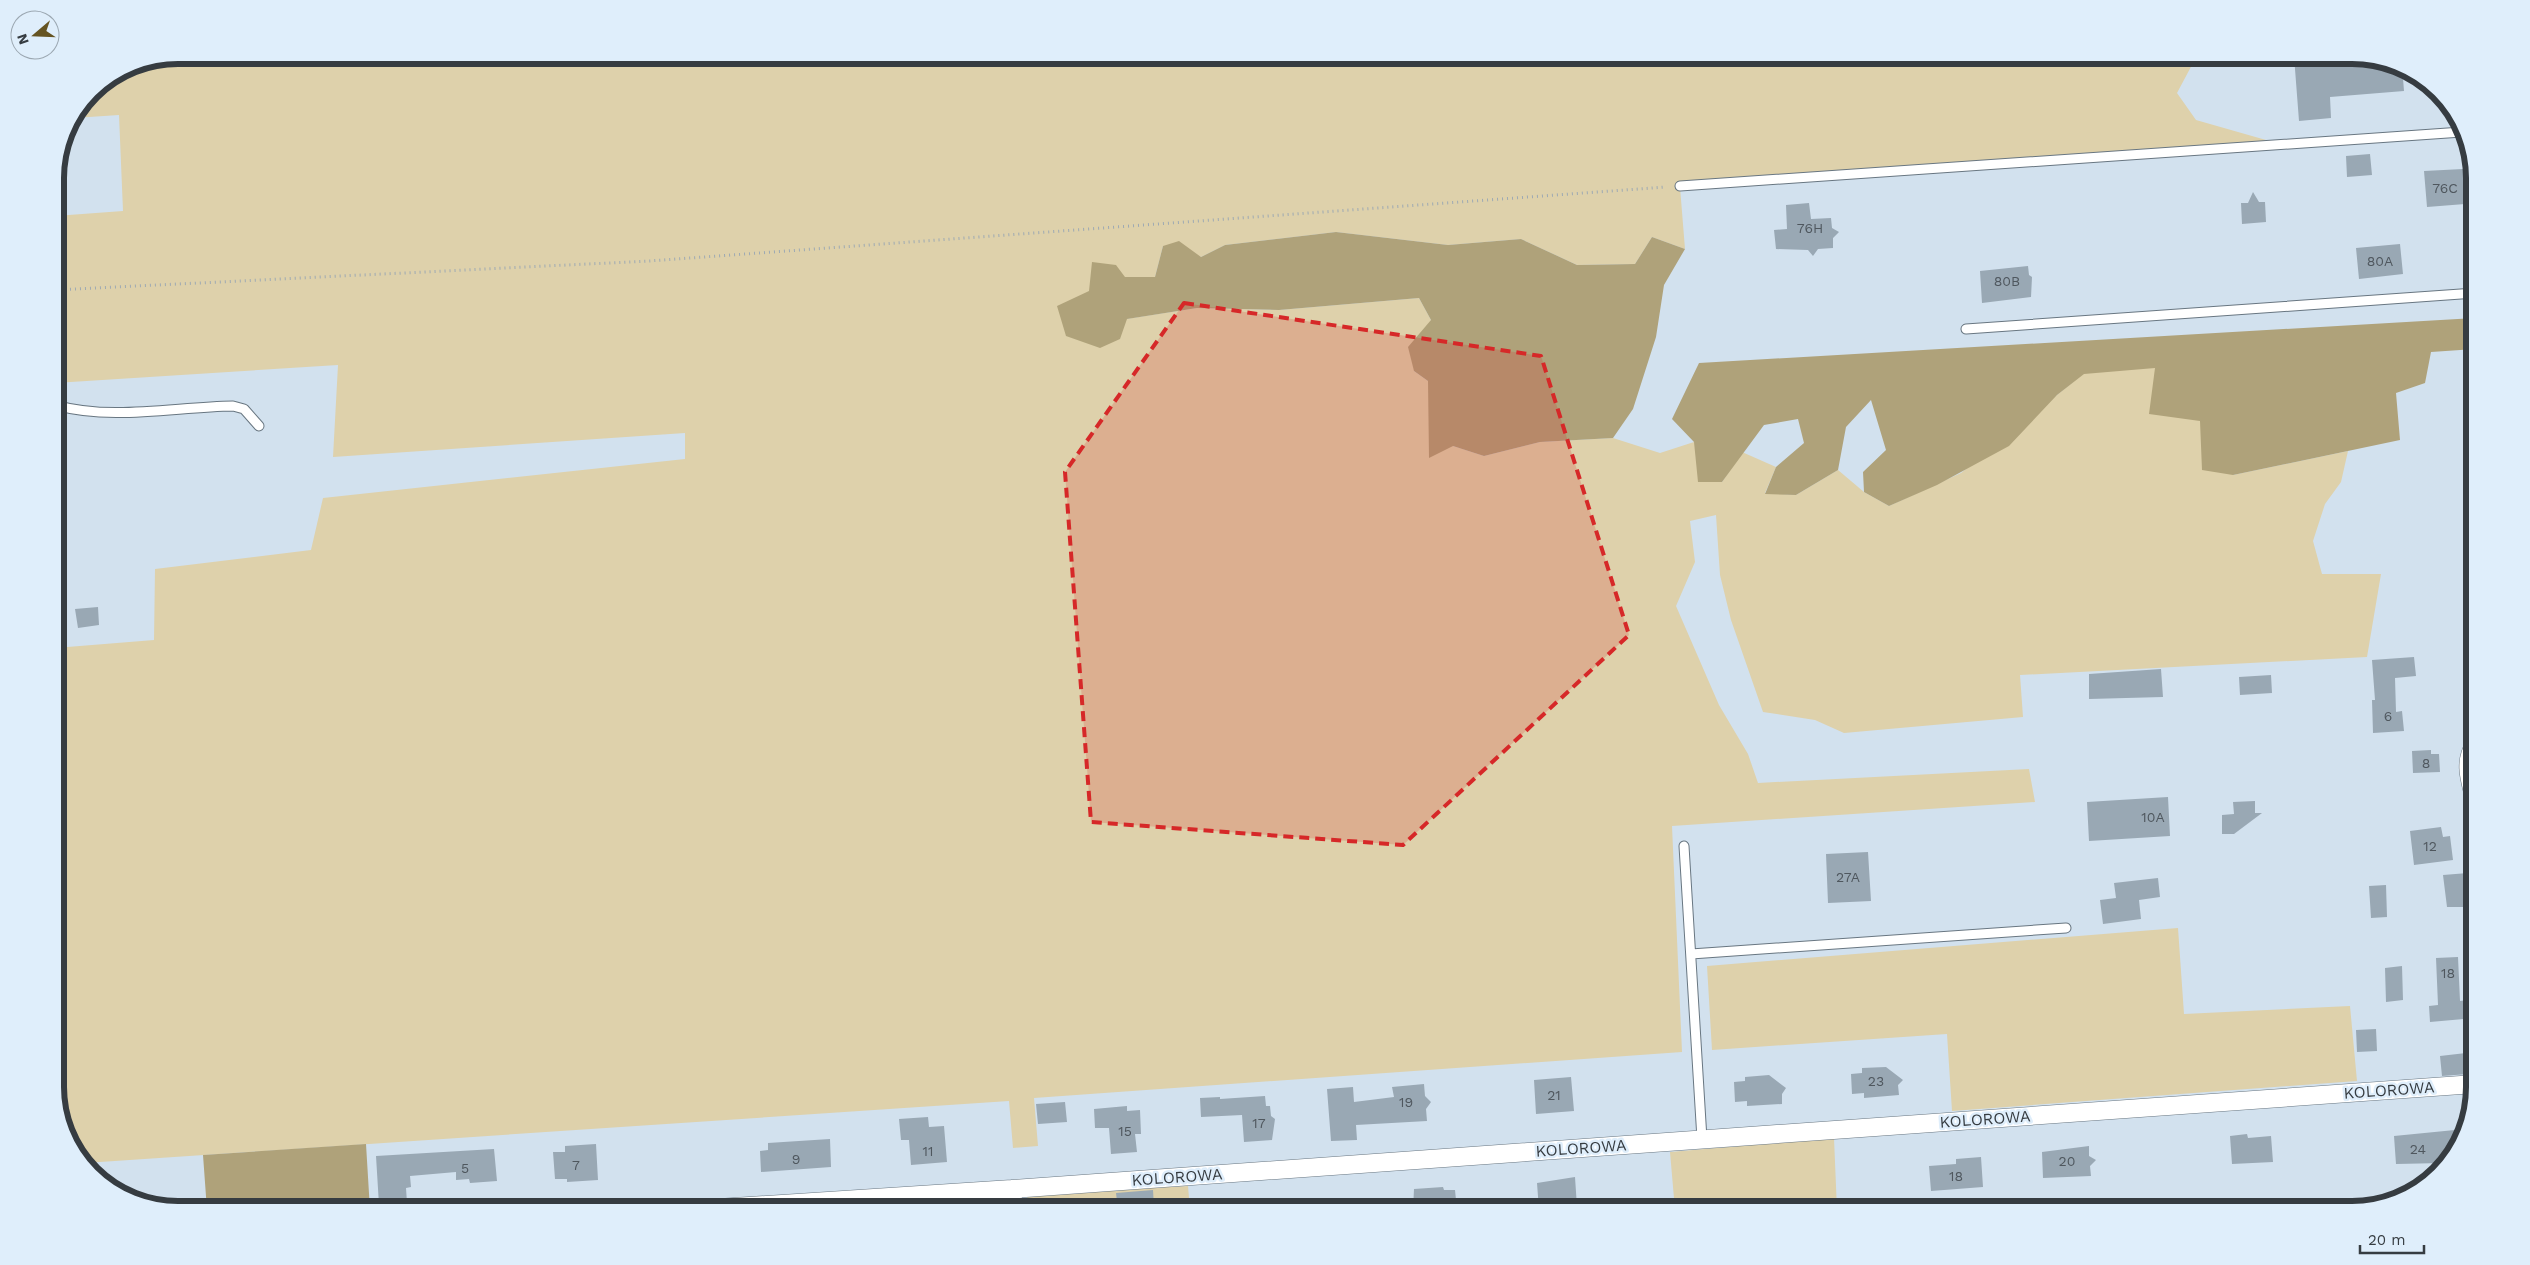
<svg xmlns="http://www.w3.org/2000/svg" width="2530" height="1265" viewBox="0 0 2530 1265" font-family="'Work Sans',sans-serif">
<style>
.green{fill:#ded1ab}
.forest{fill:#afa27a}
.building{fill:#99a8b4}
.lines{fill:none;stroke-linecap:round;stroke-linejoin:round}
.service-casing{stroke:#687681;stroke-width:11}
.minor-casing{stroke:#687681;stroke-width:19}
.path{stroke:#9da9b3;stroke-width:3;stroke-dasharray:1 4;stroke-linecap:butt}
.service{stroke:#fff;stroke-width:9}
.minor{stroke:#fff;stroke-width:18}
.marked{fill:#d62828;fill-opacity:0.2;stroke:#d62828;stroke-width:4;stroke-dasharray:10 6;stroke-linejoin:round}
.labels{text-anchor:middle;dominant-baseline:central;stroke-width:5;stroke-linejoin:round;paint-order:stroke}
.number-label{font-size:14px;fill:#4f575e}
.street-label{font-size:16px;fill:#363c41;stroke:#dfeefb}
.rim{fill:none;stroke:#363c41;stroke-width:6}
</style>
<rect width="100%" height="100%" fill="#d2e1ee"/>
<!-- green -->
<path class="green" d="M178,55H2273V60L2193,63L2177,93L2196,120L2280,144L1680,187L1685,249L1652,237L1635,264L1577,265L1521,239L1448,245L1336,232L1225,245L1201,257L1163,246L1155,277H1125L1058,307L1126,319L1197,308L1279,310L1419,298L1431,320L1414,371L1428,381L1453,446L1484,456L1540,442L1613,438L1660,453L1694,442L1722,482L1742,452L1776,467L1765,493L1796,495L1838,470L1864,492L1889,506L1961,473L2084,373L2155,367L2200,421L2233,475L2348,451L2341,482L2325,504L2313,541L2322,574H2381L2367,657L2020,675L2023,717L1844,733L1815,720L1763,712L1731,620L1720,575L1716,515L1690,521L1695,562L1676,606L1719,705L1748,754L1758,783L2029,769L2035,802L1672,826L1682,1052L1034,1098L1038,1146L1013,1148L1009,1101L85,1163L76,1156L55,1096V648L154,640L155,569L311,550L323,498L685,459V433L333,457L338,365L55,383V216L123,211L119,115L74,118V116L91,91L131,64Z
M2178,928L2184,1014L2350,1006L2357,1081L1952,1111L1947,1034L1712,1050L1707,966Z
M1834,1138L1837,1210H1675L1670,1152Z
M1188,1186L1190,1210H1028L1027,1194Z
M1988,1206V1210H1937Z"/>
<!-- forest -->
<path class="forest" d="M1336,232L1448,245L1521,239L1577,265L1635,264L1652,237L1685,249L1664,285L1656,337L1633,409L1613,438L1540,442L1484,456L1453,446L1429,458L1428,381L1414,371L1408,347L1431,320L1419,298L1279,310L1197,308L1127,319L1120,339L1100,348L1066,336L1057,306L1089,291L1092,262L1116,265L1125,277H1155L1163,246L1179,241L1201,257L1225,245Z
M2475,318V349L2431,352L2425,383L2396,393L2400,440L2233,475L2202,470L2200,421L2149,414L2155,368L2084,374L2057,395L2009,446L1937,485L1889,506L1864,492L1863,472L1886,450L1871,400L1846,427L1838,470L1796,495L1765,494L1776,467L1804,443L1798,419L1764,425L1722,482H1698L1694,442L1672,419L1699,363Z
M366,1144L370,1210H207L203,1155Z"/>
<!-- building -->
<path class="building" d="M2326,55L2327,59L2358,56L2402,66L2404,91L2330,97L2331,118L2299,121L2294,56Z
M2370,154L2372,175L2347,177L2346,156Z
M2463,169L2465,204L2427,207L2424,171Z
M2253,192L2259,202H2265L2266,222L2242,224L2241,203H2248Z
M1809,203L1811,219L1831,218L1832,228L1839,232L1833,238V248L1818,249L1813,256L1808,250L1776,249L1774,230L1787,229L1786,205Z
M2400,244L2403,274L2359,279L2356,248Z
M2028,266L2029,275L2032,277L2031,297L1982,303L1980,271Z
M98,607L99,625L78,628L75,609Z
M2414,657L2416,676L2395,678L2396,712L2402,711L2404,731L2373,733L2372,700H2375L2372,660Z
M2161,669L2163,697L2089,699V674Z
M2271,675L2272,693L2240,695L2239,677Z
M2431,750V754H2439L2440,772L2413,773L2412,751Z
M2168,797L2170,836L2089,841L2087,802Z
M2255,801V813H2262L2234,834H2222V815L2234,814L2233,802Z
M2441,827L2443,837L2450,836L2453,860L2414,865L2410,831Z
M1868,852L1871,901L1828,903L1826,854Z
M2468,873L2472,907H2447L2443,875Z
M2158,878L2160,897L2139,900L2141,919L2103,924L2100,900L2116,898L2114,883Z
M2386,885L2387,917L2371,918L2369,886Z
M2458,957L2460,1001L2475,999V1018L2430,1022L2429,1006L2438,1005L2436,958Z
M2402,966L2403,1000L2386,1002L2385,968Z
M2376,1029L2377,1051L2357,1052L2356,1030Z
M2466,1053L2468,1074L2442,1076L2440,1056Z
M1886,1067L1903,1080L1898,1085L1899,1095L1864,1098V1093L1852,1094L1851,1074L1862,1073V1068Z
M1769,1075L1786,1088L1782,1094V1104L1747,1106V1101L1735,1102L1734,1082L1745,1081V1077Z
M1571,1077L1574,1111L1536,1114L1534,1080Z
M1424,1084L1425,1096L1431,1102L1426,1109L1427,1121L1356,1125L1357,1140L1331,1141L1327,1089L1353,1087L1354,1102L1394,1097L1392,1087Z
M1265,1096L1266,1106H1270L1271,1116L1275,1119L1272,1140L1244,1142L1242,1115L1201,1117L1200,1098L1220,1097V1099Z
M1065,1102L1067,1122L1038,1124L1036,1104Z
M1127,1106V1111L1140,1110L1141,1134H1135L1137,1152L1111,1154L1109,1128H1095L1094,1109Z
M928,1117L929,1127L944,1126L947,1162L911,1165L909,1140H901L899,1119Z
M2465,1129L2462,1141L2443,1163L2396,1164L2394,1136Z
M2247,1134L2248,1138L2271,1136L2273,1162L2232,1164L2230,1136Z
M830,1139L831,1167L761,1172L760,1151L768,1150V1143Z
M596,1144L598,1180L567,1182V1179H555L553,1152H565V1146Z
M2089,1146V1156L2096,1160L2090,1166L2091,1176L2043,1178L2042,1152Z
M494,1149L497,1181L470,1183L469,1179L456,1180V1172L410,1176L411,1187L406,1188L407,1203L379,1205L376,1156Z
M1981,1157L1983,1187L1931,1191L1929,1166L1956,1164V1159Z
M1575,1177L1577,1207L1539,1210L1537,1183Z
M1443,1187L1444,1190H1455L1457,1210H1413L1414,1189Z
M1153,1190L1154,1207L1118,1210L1116,1193Z"/>
<g class="lines">
<defs>
<path id="service" d="M1680,186L2462,132
M1966,329L2475,293
M55,405C112,421 174,407 233,406L244,409L259,426
M1684,846L1702,1139
M1691,954L2066,928"/>
<path id="minor" d="M2475,744C2463,763 2470,780 2475,800
M1012,1189L1014,1210
M687,1210L1012,1189L2475,1084"/>
</defs>
<!-- service casing -->
<use href="#service" class="service-casing"/>
<!-- minor casing -->
<use href="#minor" class="minor-casing"/>
<!-- path -->
<path class="path" d="M55,290L649,261L1666,187"/>
<!-- service -->
<use href="#service" class="service"/>
<!-- minor -->
<use href="#minor" class="minor"/>
</g>
<!-- marked area -->
<path class="marked" d="M1184,303L1541,356L1629,635L1403,845L1091,822L1065,472Z"/>
<g class="labels">
<!-- number labels -->
<g class="number-label">
<text x="2445" y="188">76C</text>
<text x="1810" y="228">76H</text>
<text x="2380" y="261">80A</text>
<text x="2007" y="281">80B</text>
<text x="2388" y="716">6</text>
<text x="2426" y="763">8</text>
<text x="2153" y="817">10A</text>
<text x="2430" y="846">12</text>
<text x="1848" y="877">27A</text>
<text x="2448" y="973">18</text>
<text x="1876" y="1081">23</text>
<text x="1554" y="1095">21</text>
<text x="1406" y="1102">19</text>
<text x="1259" y="1123">17</text>
<text x="1125" y="1131">15</text>
<text x="2418" y="1149">24</text>
<text x="928" y="1151">11</text>
<text x="796" y="1159">9</text>
<text x="2067" y="1161">20</text>
<text x="576" y="1165">7</text>
<text x="465" y="1168">5</text>
<text x="1956" y="1176">18</text>
</g>
<!-- street labels -->
<g class="street-label">
<text transform="translate(2389 1090) rotate(-4)">KOLOROWA</text>
<text transform="translate(1985 1119) rotate(-4)">KOLOROWA</text>
<text transform="translate(1581 1148) rotate(-4)">KOLOROWA</text>
<text transform="translate(1177 1177) rotate(-4)">KOLOROWA</text>
</g>
</g>
<!-- crop -->
<path d="M0 0H2530V1265H0ZM178 64H2352A114 114 0 0 1 2466 178V1087A114 114 0 0 1 2352 1201H178A114 114 0 0 1 64 1087V178A114 114 0 0 1 178 64Z" fill="#dfeefb" fill-rule="evenodd"/>
<path class="rim" d="M178 64H2352A114 114 0 0 1 2466 178V1087A114 114 0 0 1 2352 1201H178A114 114 0 0 1 64 1087V178A114 114 0 0 1 178 64Z"/>
<!-- north arrow -->
<g transform="translate(35 35) rotate(251)"><circle r="24" fill="#dfeefb" stroke="#9ba7b1"/>
<path d="M0-4L9 19L0 12L-9 19Z" fill="#655422"/>
<text y="-8" font-size="14" font-weight="bold" text-anchor="middle" fill="#363c41">N</text>
</g>
<!-- scale -->
<path d="M2360 1245v8h64v-8" fill="none" stroke="#363c41" stroke-width="2.5"/>
<text x="2368" y="1245" font-size="15" fill="#363c41" stroke="#dfeefb" stroke-width="4" paint-order="stroke">20 m</text>
</svg>
